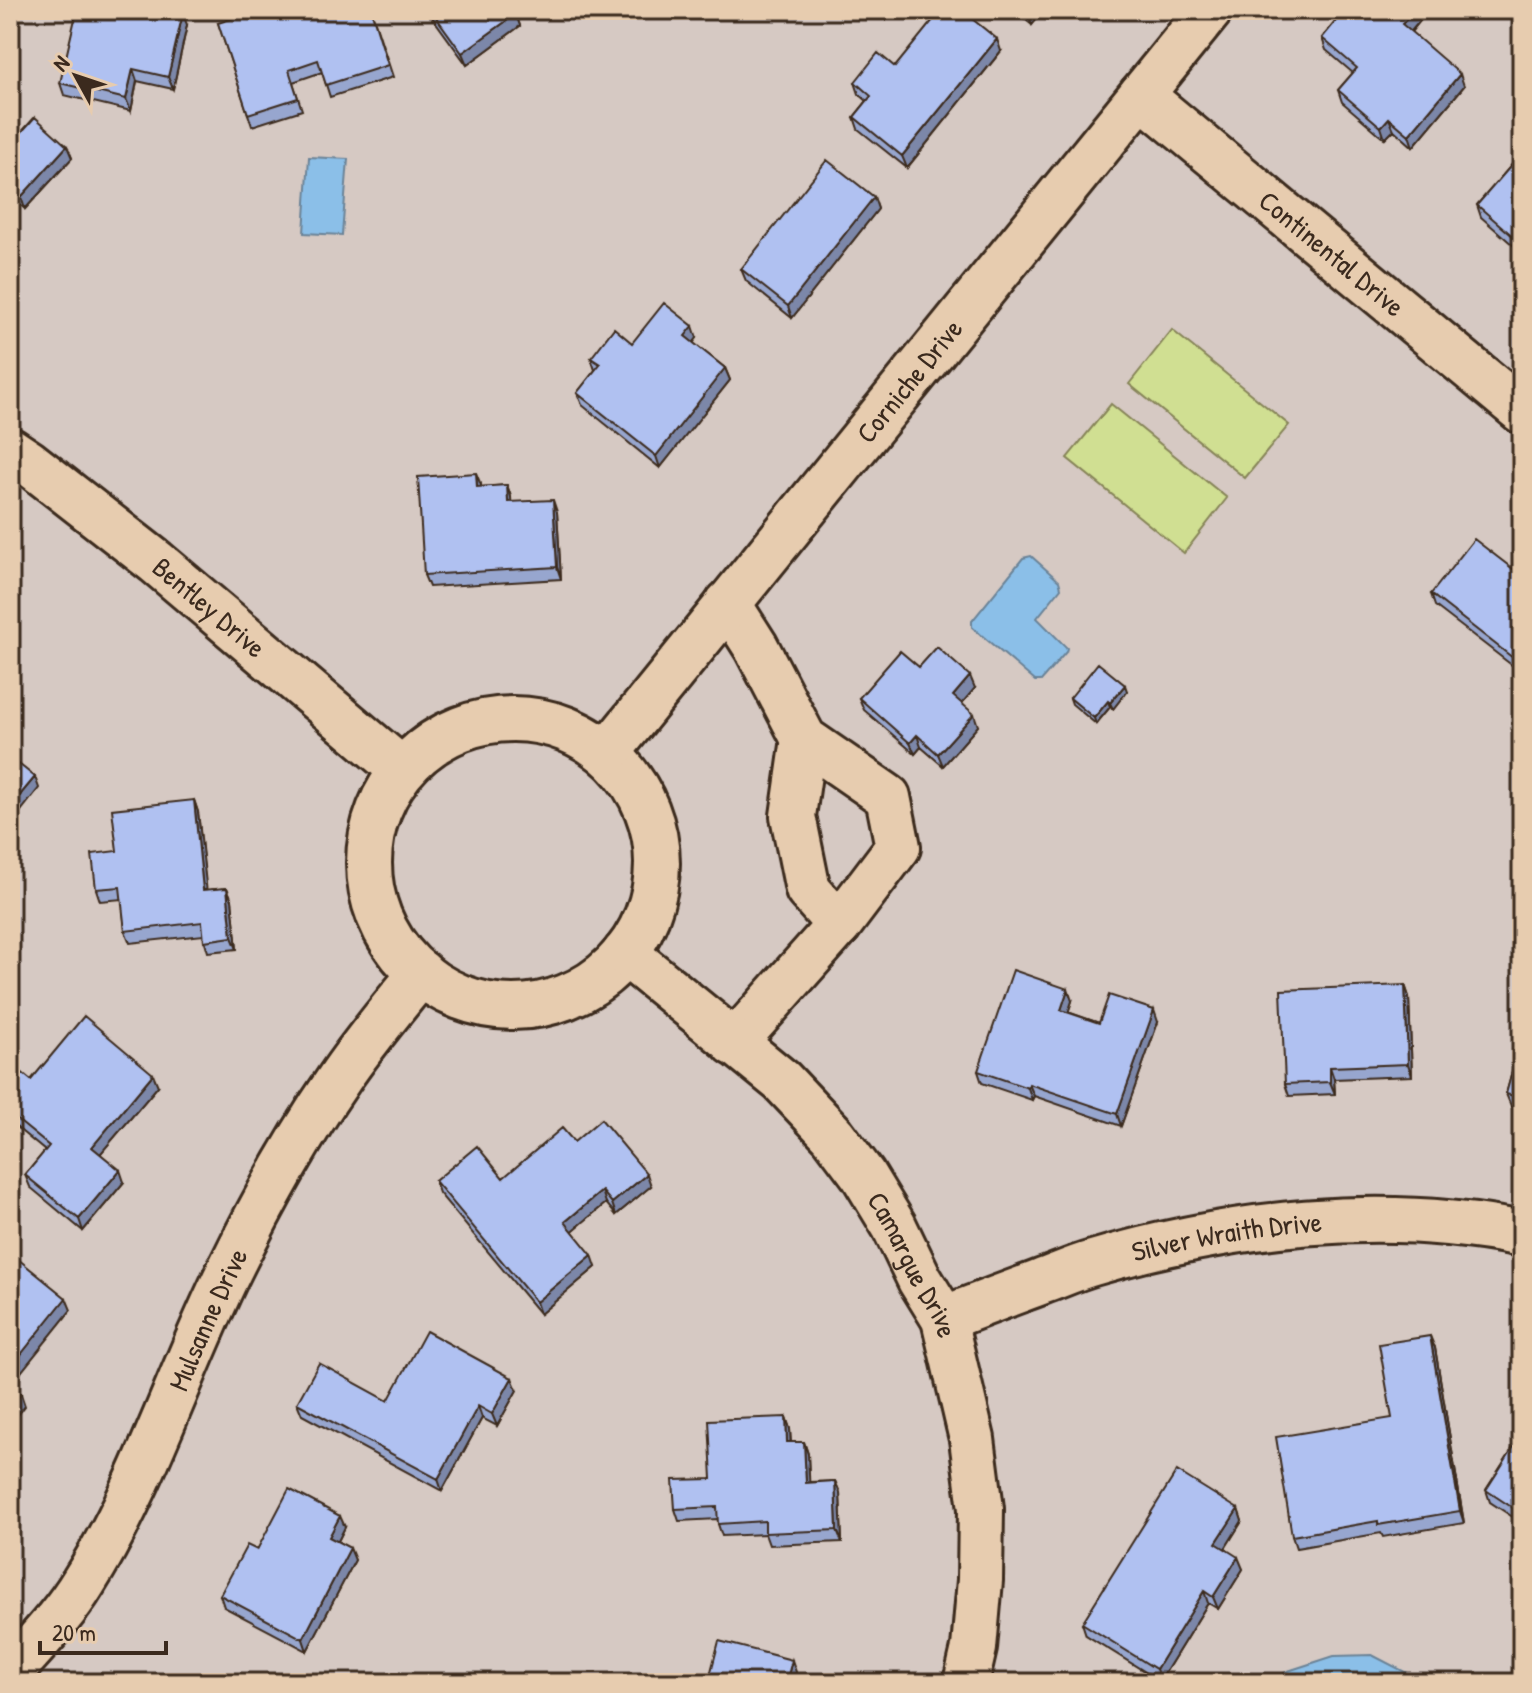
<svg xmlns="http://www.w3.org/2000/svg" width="1532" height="1693" viewBox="0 0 1532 1693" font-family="'Patrick Hand',sans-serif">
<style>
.pitch{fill:#d0df92;stroke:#868458;stroke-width:2}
.water{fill:#8bbfe8;stroke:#6b8397;stroke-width:2}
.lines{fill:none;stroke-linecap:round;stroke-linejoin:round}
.minor-casing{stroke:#3b2a1e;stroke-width:50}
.minor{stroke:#e7ccaf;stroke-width:44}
.wall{fill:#97a6cf;stroke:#3b2a1e;stroke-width:2}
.shaded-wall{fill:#7b87a9;stroke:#3b2a1e;stroke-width:2}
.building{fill:#b0c1f1;stroke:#3b2a1e;stroke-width:2}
.labels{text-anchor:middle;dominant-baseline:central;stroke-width:6;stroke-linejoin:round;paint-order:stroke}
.street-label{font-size:28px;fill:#3b2a1e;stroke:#e7ccaf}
</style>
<rect width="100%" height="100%" fill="#d6c9c3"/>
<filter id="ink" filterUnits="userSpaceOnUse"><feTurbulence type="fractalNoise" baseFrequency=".0125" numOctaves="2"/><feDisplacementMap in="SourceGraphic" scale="16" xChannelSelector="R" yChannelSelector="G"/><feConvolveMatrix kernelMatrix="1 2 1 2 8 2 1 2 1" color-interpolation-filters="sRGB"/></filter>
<g filter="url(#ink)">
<!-- pitch -->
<path class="pitch" d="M1172,330L1289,425L1245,478L1129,384Z
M1111,404L1227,498L1184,553L1067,458Z"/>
<!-- water -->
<path class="water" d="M309,157L348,159L342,235L304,233Z
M1031,556L1059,581L1061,588L1037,618L1067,648L1066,652L1041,681H1035L972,627V621L1023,558Z
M1372,1655L1409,1674L1423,1683H1267L1288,1671L1334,1656Z"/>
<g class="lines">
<defs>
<g id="minor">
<path id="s1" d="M1141,95L1522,411"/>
<path id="s2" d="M10,450L28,462L156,562L402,770"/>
<path d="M728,603L756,647L804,739L888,797L898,847L839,925L734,1043"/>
<circle cx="513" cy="863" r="144"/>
<path d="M804,739L793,816L808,890L839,925"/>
<path id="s3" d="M608,752L1210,10"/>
<path id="s4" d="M625,953L782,1081L833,1135L863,1175L894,1226L920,1280L944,1319L972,1439L981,1509L980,1580L974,1648L966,1683"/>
<path id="s5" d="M944,1319C976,1306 1009,1294 1041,1282C1058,1276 1075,1268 1093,1263C1229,1223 1382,1205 1522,1234"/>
<path id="s6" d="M10,1673C35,1644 63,1616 83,1583C144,1487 179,1372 230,1269C261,1206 299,1137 339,1079C364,1042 393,1008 421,973"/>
</g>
</defs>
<!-- minor casing -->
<use href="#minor" class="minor-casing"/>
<!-- minor -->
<use href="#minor" class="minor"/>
</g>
<!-- wall -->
<path class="wall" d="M371,10L393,77L330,97L322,72L293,82L302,110L252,126L218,23Z
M427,10H513L516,14L520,26L467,65Z
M1014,10H1044L1032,25Z
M1345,10H1429L1411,32L1464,86L1413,147L1394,130L1385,139L1342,102L1338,90L1353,73L1326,50L1322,38Z
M187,25L173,89L137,81L131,111L64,95L60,83Z
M1001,51L907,168L858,129L854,117L867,101L859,94L855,82L895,67Z
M10,145L67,146L72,158L25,209L10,196Z
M1522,153V253L1481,217L1477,205Z
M874,197L878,209L792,318L746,281L741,269Z
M697,338L693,343L725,368L730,380L660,468L582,405L577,393L595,370L591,358L632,343Z
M481,485V487L507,485L511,497V502L557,512L561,579L429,587L424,575Z
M1522,576V673L1435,606L1431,594Z
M919,667L975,688L962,703L978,726L943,766L921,747L915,754L864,710L859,698Z
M1127,691L1113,709L1110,707L1096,724L1072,704L1070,698Z
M194,800L198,812L206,890L227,888L232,900L237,949L208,952L203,935L130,943L125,931L122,899L100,901L96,889L117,851Z
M1405,985L1409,997L1412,1076L1334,1079L1335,1094L1289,1096L1285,1084Z
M1072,1001L1068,1012L1099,1023L1158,1022L1121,1126L1034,1096L1032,1100L982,1083L978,1071Z
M1522,1036V1109L1511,1106L1506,1094Z
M10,1072L31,1080L158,1086L100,1154L124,1182L83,1231L30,1187L25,1175L45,1151L10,1122Z
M574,1142L651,1186L616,1215L606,1203L572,1231L596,1267L540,1314L439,1193L435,1181L503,1178Z
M1435,1348L1464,1523L1383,1537L1381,1533L1296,1548L1292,1536L1392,1418Z
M517,1390L497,1426L482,1418L442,1491L302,1415L297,1403L388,1401Z
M786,1417L790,1429L791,1442H804L808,1454L809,1482L835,1481L840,1493L842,1542L769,1545L765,1534L722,1536L718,1524V1519L679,1521L675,1509Z
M1522,1434V1523L1490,1502L1486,1490Z
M1238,1509L1242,1521L1225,1548L1243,1569L1218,1609L1208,1603L1160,1681L1086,1635L1082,1623Z
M345,1527L338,1541L355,1560L307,1651L224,1607L220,1595L257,1550Z"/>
<!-- shaded-wall -->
<path class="shaded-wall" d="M10,10H16L17,14L10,26Z
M1030,10H1044L1032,25L1028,13Z
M1415,10H1429L1407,36L1402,24Z
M183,13L187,25L173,89L168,77Z
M516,14L520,26L467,65L462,53Z
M997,39L1001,51L907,168L902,156Z
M133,69L137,81L131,111L126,99Z
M1460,74L1464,86L1413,147L1409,135Z
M1389,118L1394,130L1385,139L1381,127Z
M67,146L72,158L25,209L21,197Z
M874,197L878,209L792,318L788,306Z
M693,326L697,338L689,348L685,336Z
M725,368L730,380L660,468L656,456Z
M476,473L481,485V499L477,487Z
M507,485L511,497L512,514L508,502Z
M553,500L557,512L561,579L557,567Z
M970,676L975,688L958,708L953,696Z
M1125,685L1127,691L1113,709L1110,703Z
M1108,701L1110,707L1096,724L1094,718Z
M974,714L978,726L943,766L938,754Z
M917,735L921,747L915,754L910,743Z
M35,777L39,788L10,825V807Z
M194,800L198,812L208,902L203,890Z
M227,888L232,900L237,949L232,937Z
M1405,985L1409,997L1412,1076L1408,1064Z
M1068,989L1072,1001L1065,1022L1061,1010Z
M1154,1010L1158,1022L1121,1126L1117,1114Z
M1330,1067L1334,1079L1335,1094L1330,1082Z
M153,1074L158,1086L96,1159L92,1147Z
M1029,1084L1034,1096L1032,1100L1028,1088Z
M120,1170L124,1182L83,1231L79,1219Z
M647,1174L651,1186L616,1215L612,1203Z
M602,1191L606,1203L569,1234L565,1222Z
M592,1255L596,1267L540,1314L536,1302Z
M66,1298L71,1310L10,1386V1368Z
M1430,1336L1435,1348L1464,1523L1460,1511Z
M512,1378L517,1390L497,1426L492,1414Z
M21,1394L25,1406L10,1425V1408Z
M478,1406L482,1418L442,1491L438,1479Z
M786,1417L790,1429L791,1454L787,1442Z
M804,1442L808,1454L810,1495L806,1483Z
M835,1481L840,1493L842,1542L837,1530Z
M1238,1509L1242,1521L1221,1555L1216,1543Z
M340,1516L345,1527L334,1549L329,1537Z
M350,1548L355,1560L307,1651L303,1639Z
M1238,1557L1243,1569L1218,1609L1213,1597Z
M1204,1591L1208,1603L1160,1681L1156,1669Z
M792,1660L796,1672L793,1683H786Z"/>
<!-- building -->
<path class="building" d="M77,10H171L183,13L168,77L133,69L126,99L60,83Z
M258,10H371L388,65L326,85L318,60L289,70L298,98L248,114L218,23Z
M431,10H513L516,14L462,53Z
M941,10H961L997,39L902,156L854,117L871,96L855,82L878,53L895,67Z
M1345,10H1415L1402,24L1460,74L1409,135L1389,118L1381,127L1338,90L1357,68L1322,38Z
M35,117L67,146L21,197L10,188V145Z
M1522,153V244L1477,205Z
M827,160L874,197L788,306L741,269Z
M664,303L693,326L685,336L725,368L656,456L577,393L600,364L591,358L614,328L632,343Z
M476,473L477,487L507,485L508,502L553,500L557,567L424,575L418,477Z
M1474,539L1522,576V665L1431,594Z
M937,647L970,676L953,696L974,714L938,754L917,735L910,743L859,698L900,651L919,667Z
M1098,663L1125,685L1110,703L1108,701L1094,718L1070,698Z
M10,757L35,777L10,807Z
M194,800L203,890L227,888L232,937L204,941L202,922L125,931L120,887L96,889L92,854L117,851L112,809Z
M1013,970L1068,989L1061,1010L1099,1023L1109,995L1154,1010L1117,1114L1029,1084L1028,1088L978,1071Z
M1405,985L1408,1064L1330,1067V1082L1285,1084L1281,990Z
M84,1016L153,1074L92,1147L120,1170L79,1219L25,1175L49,1146L10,1114V1072L14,1066L31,1080Z
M1522,1036V1098L1506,1094Z
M601,1119L647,1174L612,1203L602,1191L565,1222L592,1255L536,1302L435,1181L477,1146L503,1178L562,1128L574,1142Z
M13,1255L66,1298L10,1368V1259Z
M426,1331L512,1378L492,1414L478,1406L438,1479L297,1403L319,1363L388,1401Z
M1430,1336L1460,1511L1378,1525V1521L1292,1536L1276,1437L1392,1418L1379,1344Z
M10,1386L21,1394L10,1408Z
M786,1417L787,1442H804L806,1483L835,1481L837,1530L765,1533V1521L718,1524L717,1507L675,1509L673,1480L712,1479L709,1420Z
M1522,1434V1514L1486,1490Z
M1177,1471L1238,1509L1216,1543L1238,1557L1213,1597L1204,1591L1156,1669L1082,1623Z
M289,1489L340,1516L329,1537L350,1548L303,1639L220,1595L247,1545L257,1550Z
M719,1641L792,1660L786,1683H708Z"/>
</g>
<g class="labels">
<!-- street labels -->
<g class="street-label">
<text stroke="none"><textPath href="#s1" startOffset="248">Continental Drive</textPath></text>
<text stroke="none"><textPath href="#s3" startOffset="478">Corniche Drive</textPath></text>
<text stroke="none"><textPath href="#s2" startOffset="254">Bentley Drive</textPath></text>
<text stroke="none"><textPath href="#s5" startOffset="296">Silver Wraith Drive</textPath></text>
<text stroke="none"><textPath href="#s4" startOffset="430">Camargue Drive</textPath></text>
<text stroke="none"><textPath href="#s6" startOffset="408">Mulsanne Drive</textPath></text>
</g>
</g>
<!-- margin -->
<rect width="1532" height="1693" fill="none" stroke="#e7ccaf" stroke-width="40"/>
<rect x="20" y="20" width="1492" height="1653" fill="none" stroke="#3b2a1e" stroke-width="3" filter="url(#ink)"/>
<!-- north arrow -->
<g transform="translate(76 76) rotate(310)" stroke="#e7ccaf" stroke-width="6" paint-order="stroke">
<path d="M0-6L14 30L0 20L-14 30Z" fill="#3b2a1e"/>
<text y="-12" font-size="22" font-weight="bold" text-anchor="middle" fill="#3b2a1e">N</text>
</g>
<!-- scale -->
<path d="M40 1641v12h126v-12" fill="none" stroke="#3b2a1e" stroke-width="4"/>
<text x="52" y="1641" font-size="24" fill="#3b2a1e" stroke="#e7ccaf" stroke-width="6" paint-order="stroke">20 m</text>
</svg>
